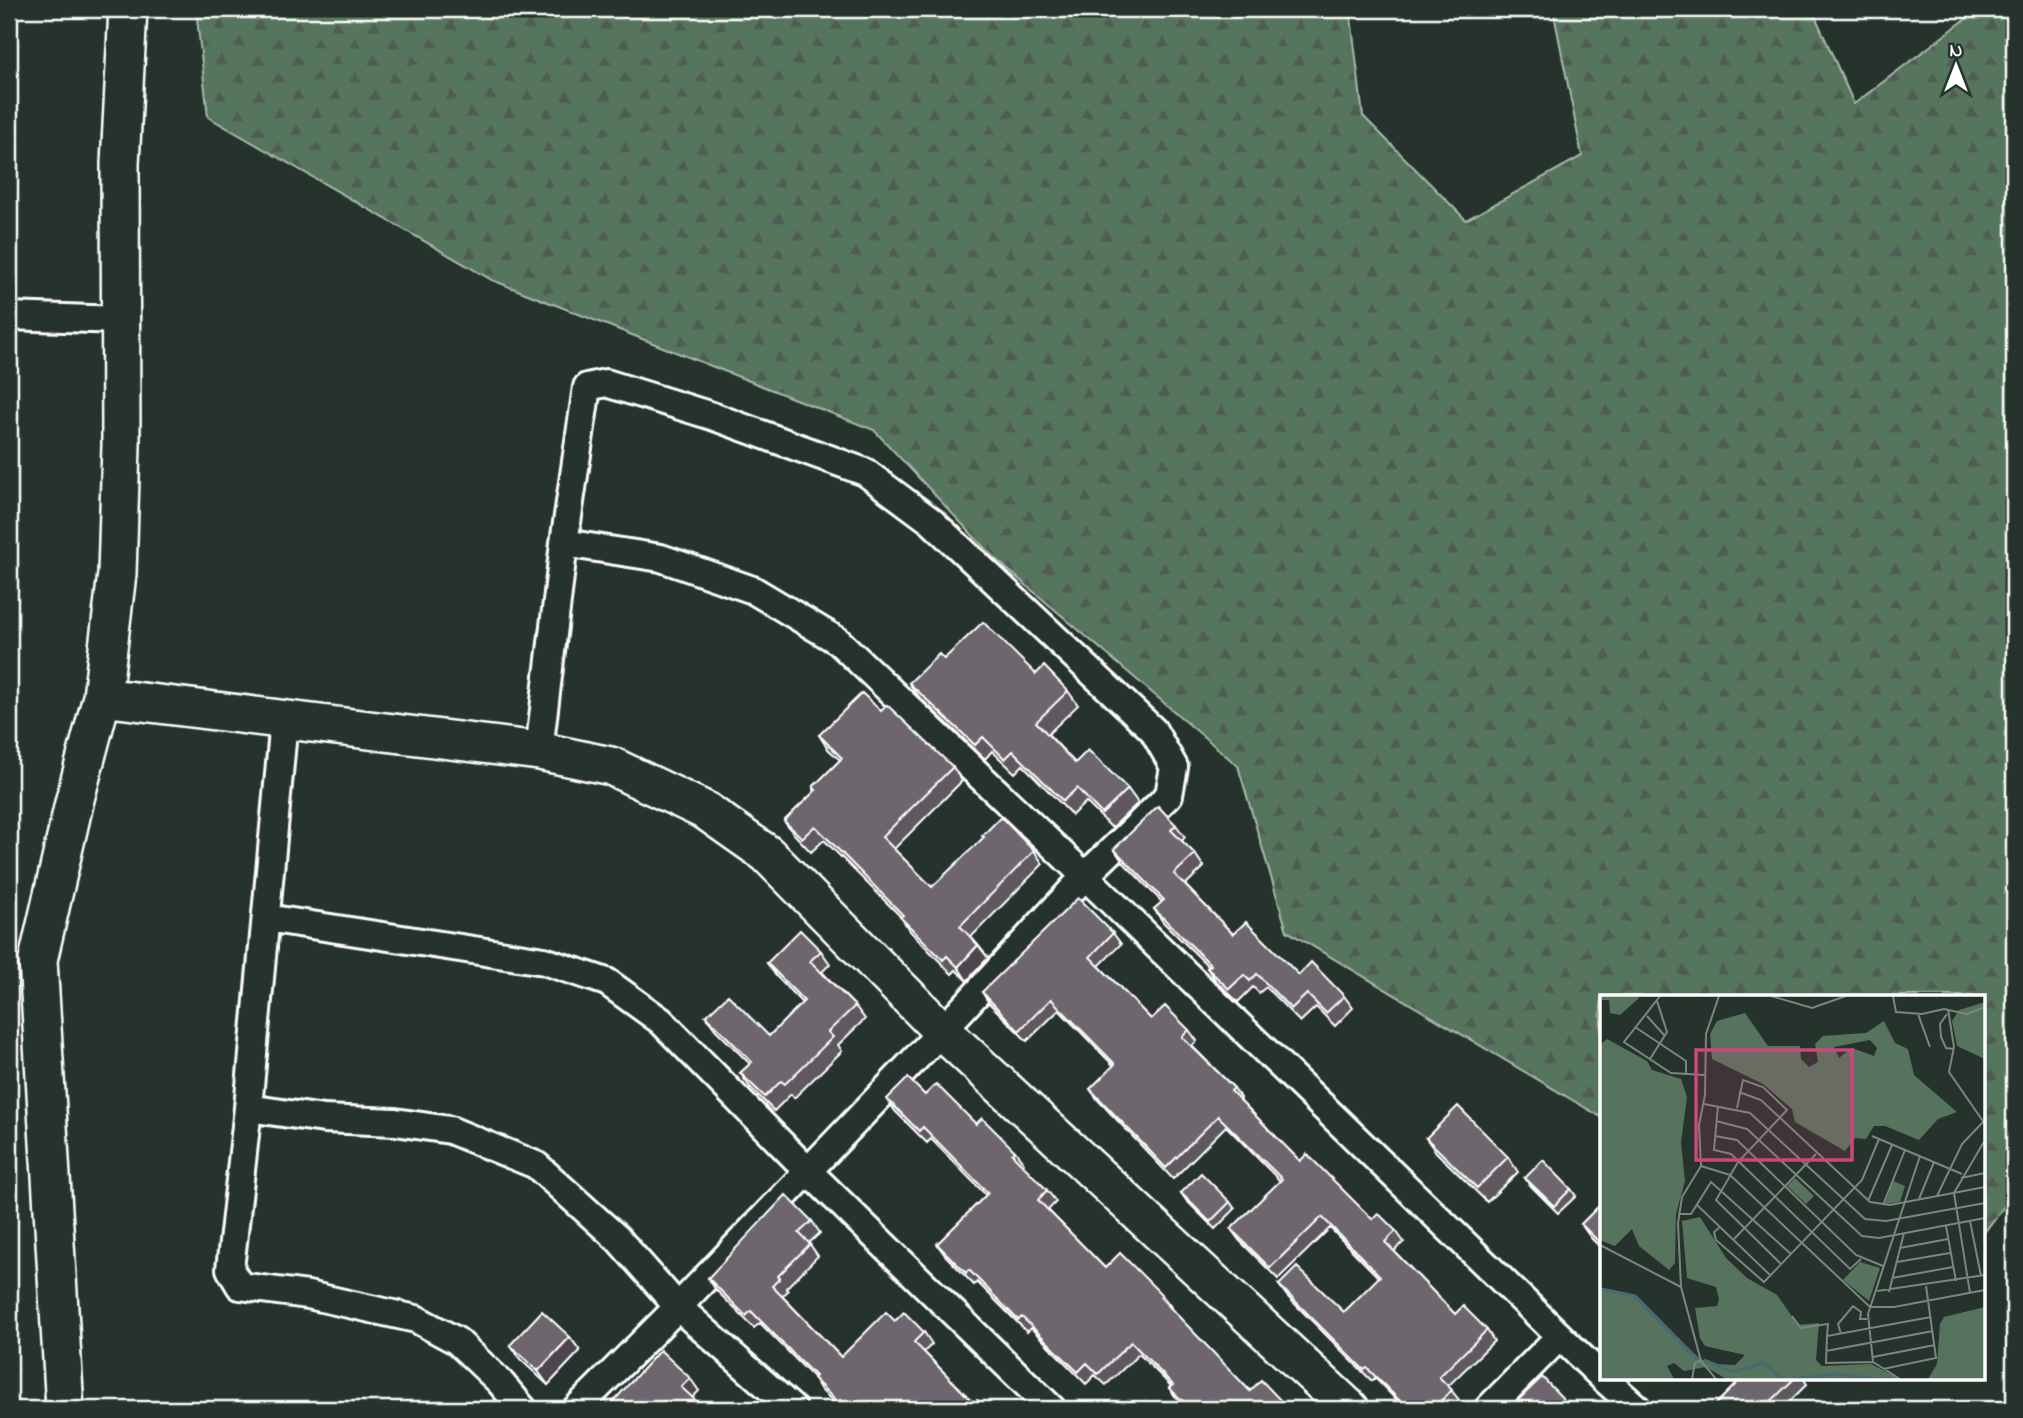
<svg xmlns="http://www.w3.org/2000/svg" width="2023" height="1418" viewBox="0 0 2023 1418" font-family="'Indie Flower',sans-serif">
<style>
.forest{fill:url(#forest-firs);stroke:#aabaae;stroke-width:2}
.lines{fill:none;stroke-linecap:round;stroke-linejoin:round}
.street-casing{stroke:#fff;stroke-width:32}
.secondary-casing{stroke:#fff;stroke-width:42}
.street{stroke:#26332d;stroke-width:26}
.secondary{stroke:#26332d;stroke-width:37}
.wall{fill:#5f585f;stroke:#fff;stroke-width:2}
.shaded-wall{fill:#4d474d;stroke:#fff;stroke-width:2}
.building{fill:#6e666e;stroke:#fff;stroke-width:2}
.inset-river{fill:none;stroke:#4a6a71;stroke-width:3.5}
.inset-road{fill:none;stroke:#7d8581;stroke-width:2}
.view{fill:#ce467c;fill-opacity:0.15;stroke:#ce467c;stroke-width:3.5}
.inset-edge{fill:none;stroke:#fff;stroke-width:3.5}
</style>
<defs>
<pattern id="forest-firs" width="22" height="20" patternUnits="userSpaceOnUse" patternTransform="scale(1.75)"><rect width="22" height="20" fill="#56745d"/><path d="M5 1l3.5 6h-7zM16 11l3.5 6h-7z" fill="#505c53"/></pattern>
</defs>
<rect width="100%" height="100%" fill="#26332d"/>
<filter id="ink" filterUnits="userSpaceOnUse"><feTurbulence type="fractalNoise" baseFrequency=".0143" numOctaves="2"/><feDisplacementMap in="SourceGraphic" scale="14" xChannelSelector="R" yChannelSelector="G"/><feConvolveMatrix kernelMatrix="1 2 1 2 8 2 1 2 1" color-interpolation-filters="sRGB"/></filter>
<g filter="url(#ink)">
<!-- forest -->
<path class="forest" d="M196,9H1350L1363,116L1466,220L1582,156L1553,9H1812L1854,104L1979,9H2014V1193L1983,1234V996H1601V1117L1287,931L1238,766L993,557L874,430L492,280L208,117Z"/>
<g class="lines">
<defs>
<path id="street" d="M9,316L119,320
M564,543L661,558L753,590L838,641L1085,876L1601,1376
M284,720L248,1108L230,1269L240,1286L308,1295L416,1319L457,1341L500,1382L523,1409
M539,751L564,543L587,387L606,383L712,416L865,472L931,521L1153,730L1174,767L1169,795L1085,876L942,1031L678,1307L576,1409
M266,918L544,961L607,982L661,1021L808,1171L1052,1409
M248,1108L324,1119L395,1122L450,1130L536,1165L618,1239L678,1307L793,1409
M1603,1378L1638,1409
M1488,1409L1559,1337"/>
<path id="secondary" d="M102,697L539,751L611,766L706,811L767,854L942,1031L1350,1409
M65,1409L38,960L75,799L102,697L117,574L121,446L120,164L128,9"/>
</defs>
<!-- street casing -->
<use href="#street" class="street-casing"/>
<!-- secondary casing -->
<use href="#secondary" class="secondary-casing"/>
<!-- street -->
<use href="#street" class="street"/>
<!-- secondary -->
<use href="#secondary" class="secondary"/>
</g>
<!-- wall -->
<path class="wall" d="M944,659L1036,674L1068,691L1078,705L1048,734L1075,763L1128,789L1138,803L1112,828L1086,802L1072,815L1023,765L1015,773L992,751L985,759L919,697L909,683Z
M881,711L953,767L962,781L894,849L932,887L1034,851L1043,864L971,937L988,958L967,981L956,970L952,974L910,931L901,917L824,840L811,852L794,834L784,821L815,791L813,787L840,760L828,749L819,735Z
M1176,825L1185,837L1182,841L1195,854L1204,867L1185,885L1233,934L1299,975L1344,996L1353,1008L1335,1026L1316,1007L1300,1022L1266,987L1259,993L1253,987L1238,1002L1216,981L1207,968L1209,967L1163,922L1154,909L1162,902L1123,862L1114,849Z
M1113,933L1121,944L1099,966L1151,1019L1189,1030L1197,1041L1192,1046L1234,1088L1241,1099L1240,1100L1300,1161L1372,1219L1396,1231L1404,1242L1394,1251L1455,1314L1487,1330L1494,1341L1448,1386L1459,1400L1450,1409H1405L1375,1378L1372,1381L1287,1296L1279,1285L1344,1312L1379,1278L1330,1228L1278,1279L1239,1240L1231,1229L1280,1181L1226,1126L1173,1179L1098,1100L1090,1089L1114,1066L1059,1010L1027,1041L989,1003L982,992Z
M821,951L830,964L822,972L855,1006L865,1019L838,1045L842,1051L794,1098L791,1094L774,1111L750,1087L740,1073L750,1064L715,1029L706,1016L769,1036L802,1003L776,976L767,963Z
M925,1095L976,1124L1015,1151L1024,1163L1022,1165L1047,1190L1056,1202L1048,1210L1105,1268L1162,1295L1171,1307L1170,1308L1250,1391L1287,1407L1289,1409H1183L1185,1407L1178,1400L1169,1388L1171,1386L1139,1354L1106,1385L1095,1375L1086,1384L1031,1328L1027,1332L977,1282L974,1285L945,1255L937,1244L986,1195L931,1139L927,1143L895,1111L887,1099Z
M1426,1138L1508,1157L1518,1172L1487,1202L1436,1152Z
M1525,1178L1571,1189L1576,1196L1558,1213L1530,1185Z
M1181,1193L1230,1202L1235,1209L1215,1229L1186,1200Z
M1601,1204V1248L1591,1238L1581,1224Z
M812,1221L820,1233L809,1243L818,1256L786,1288L788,1291L782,1296L841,1357L895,1321L924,1332L932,1344L924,1352L974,1403L985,1407L998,1409H841L821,1390L813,1377L760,1323L754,1328L716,1290L708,1278Z
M570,1337L580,1351L548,1385L520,1359L510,1345Z
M1742,1378H1803L1807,1384L1782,1409H1711Z"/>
<!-- shaded-wall -->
<path class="shaded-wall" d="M978,945L988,958L967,981L958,967Z
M570,1337L580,1351L548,1385L538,1371Z
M690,1378L699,1391L690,1400L681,1387Z"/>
<!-- building -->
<path class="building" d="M983,622L1036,674L1044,666L1068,691L1036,722L1075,763L1088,750L1128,789L1102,814L1077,788L1063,801L1013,751L1005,759L983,737L975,745L909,683L939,654L944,659Z
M862,693L881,711L887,705L953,767L882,837L932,887L984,837L982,836L1001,817L1034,851L960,926L978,945L958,967L947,956L943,960L900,917L903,915L815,826L802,838L784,821L816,790L813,787L842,758L819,735Z
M1158,806L1176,825L1171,830L1195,854L1174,874L1233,934L1246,922L1299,975L1311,962L1344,996L1326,1013L1307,994L1291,1009L1257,974L1250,981L1244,975L1229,989L1207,968L1211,965L1154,909L1164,900L1114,849Z
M1078,898L1113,933L1090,957L1151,1019L1165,1006L1189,1030L1182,1037L1234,1088L1231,1091L1300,1161L1307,1154L1372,1219L1378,1213L1396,1231L1385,1242L1455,1314L1463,1306L1487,1330L1439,1377L1452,1390L1432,1409H1408L1367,1368L1364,1370L1279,1285L1297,1267L1344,1312L1380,1276L1322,1217L1270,1268L1231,1229L1282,1179L1218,1116L1166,1168L1090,1089L1115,1064L1051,999L1019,1031L982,992Z
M800,930L821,951L810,961L855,1006L828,1032L833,1037L785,1084L781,1081L765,1097L740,1073L752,1062L706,1016L728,995L769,1036L804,1001L767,963Z
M908,1078L925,1095L936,1084L976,1124L982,1118L1015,1151L1012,1154L1047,1190L1038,1200L1105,1268L1120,1253L1162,1295L1160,1297L1250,1391L1261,1380L1287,1407L1284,1409H1183L1187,1405L1169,1388L1173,1385L1131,1342L1098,1374L1087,1363L1078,1372L1022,1317L1018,1320L969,1270L966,1273L937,1244L988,1193L923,1127L919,1131L887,1099Z
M1458,1106L1508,1157L1477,1188L1426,1138Z
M1543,1160L1571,1189L1554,1206L1525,1178Z
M1201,1173L1230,1202L1210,1222L1181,1193Z
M786,1195L812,1221L799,1233L810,1244L778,1276L780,1278L772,1286L841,1357L886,1312L895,1321L904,1312L924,1332L914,1342L974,1403L977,1400L985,1407L990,1402L998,1409H849L840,1400L838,1403L813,1378L815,1376L751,1311L746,1316L708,1278Z
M1601,1204V1244L1581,1224Z
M542,1311L570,1337L538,1371L510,1345Z
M660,1350L690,1378L681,1387L705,1409H597L605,1400L610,1405Z
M1542,1377L1573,1409L1510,1408Z
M1742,1378H1795L1763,1409H1711Z"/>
</g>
<!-- overview -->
<g transform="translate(1600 995)">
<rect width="385" height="385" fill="#26332d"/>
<path d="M0,1H39V3L20,20L10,18L9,5H0ZM385,7V64L357,51L352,26L359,15ZM145,18L168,51H200L201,64L209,72L218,67L215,49L223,41L266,38L284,26L295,48L308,54L314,80L357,117L338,124L319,145L285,131H274L266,144L255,143L245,156L195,127L192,114L163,89L112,64L110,39L117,26ZM270,45L277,53L274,61L252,53L239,63L234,52ZM7,44L47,66L52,75L81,84L87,102L81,147L85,186L76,219L75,268L69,275L39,251L32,234L15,251L0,245V50ZM100,222L126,263L147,283L177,300L198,330L219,328L216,365L222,371L271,369L300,384H126L106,372L84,376L74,368L67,371L74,384H0V295L31,299L99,363L113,369L135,370L145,360L105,351L100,343L95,313L117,311L119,304L116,292L87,283L82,226ZM385,312V384H328L337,369L340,329L344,322Z" fill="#56745d" fill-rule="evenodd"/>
<path d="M195,183L214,201L206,209L187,191ZM293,186L305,191L300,207L285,209ZM260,267L280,273L269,306L243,285Z" fill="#56745d"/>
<path class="inset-river" d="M0,294L35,301L98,365M104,365L133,377L164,368L182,384M194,384L238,379L277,384"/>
<path class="inset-road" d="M60,1L24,47L71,78L105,80M171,1L212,13L246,1M293,1L296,17L322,19L344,14L367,19L385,12M348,14L354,52L349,77L385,129M318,19L330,52M347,19L340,29L341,42L346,53L354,54M47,21L64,40M35,32L86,66V79M50,64L67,37L57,6M139,97L161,105L270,207L290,210L385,192M104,109L150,118L265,224L286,226L385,208M118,111L114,155L131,159L250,274L261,264M137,113L143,85L163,92L187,115L138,167L116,205L181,269M116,126L147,134L262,241L279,243L385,223M115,141L137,145L256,260L283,271M272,141L362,179M101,171L130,180L270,312H294L385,295M361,183L385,178M337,201L362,149L383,127M319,204L334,167M268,206L292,150M97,210L170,280M283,210L305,155M78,219H91L111,187L191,259M370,226L381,281M346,231L356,286M120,232L114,237L116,245L164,287L262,185L279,144M134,244L216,159M0,250L81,292M300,253L348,244M297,267L350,258M292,283L353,272M277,296L385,280M289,297L304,238M370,298L354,198L385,145M192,321L201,333L228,329L227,341M241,339L238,329L253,311L261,317L260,324H267M226,356L333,336M273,362L335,350M273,367L268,319L320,161M283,374L336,363L326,291M92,384L95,367L101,366M116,384L101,366L81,292L78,228L82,202L101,171L99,130L105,100L106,39L119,1M300,384L273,367L226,368L227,341L331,322"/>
<path class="view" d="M96,55H252V165H96Z"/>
<rect width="385" height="385" class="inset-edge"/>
</g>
<!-- margin -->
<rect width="2023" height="1418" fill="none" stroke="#26332d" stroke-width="35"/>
<rect x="18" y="18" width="1988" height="1383" fill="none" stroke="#fff" stroke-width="2.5" filter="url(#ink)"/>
<!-- north arrow -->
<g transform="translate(1956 66)" stroke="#26332d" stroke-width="5" paint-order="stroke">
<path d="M0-5L12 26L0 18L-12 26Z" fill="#ffffff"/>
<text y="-10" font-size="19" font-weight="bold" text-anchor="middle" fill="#ffffff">N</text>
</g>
</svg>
